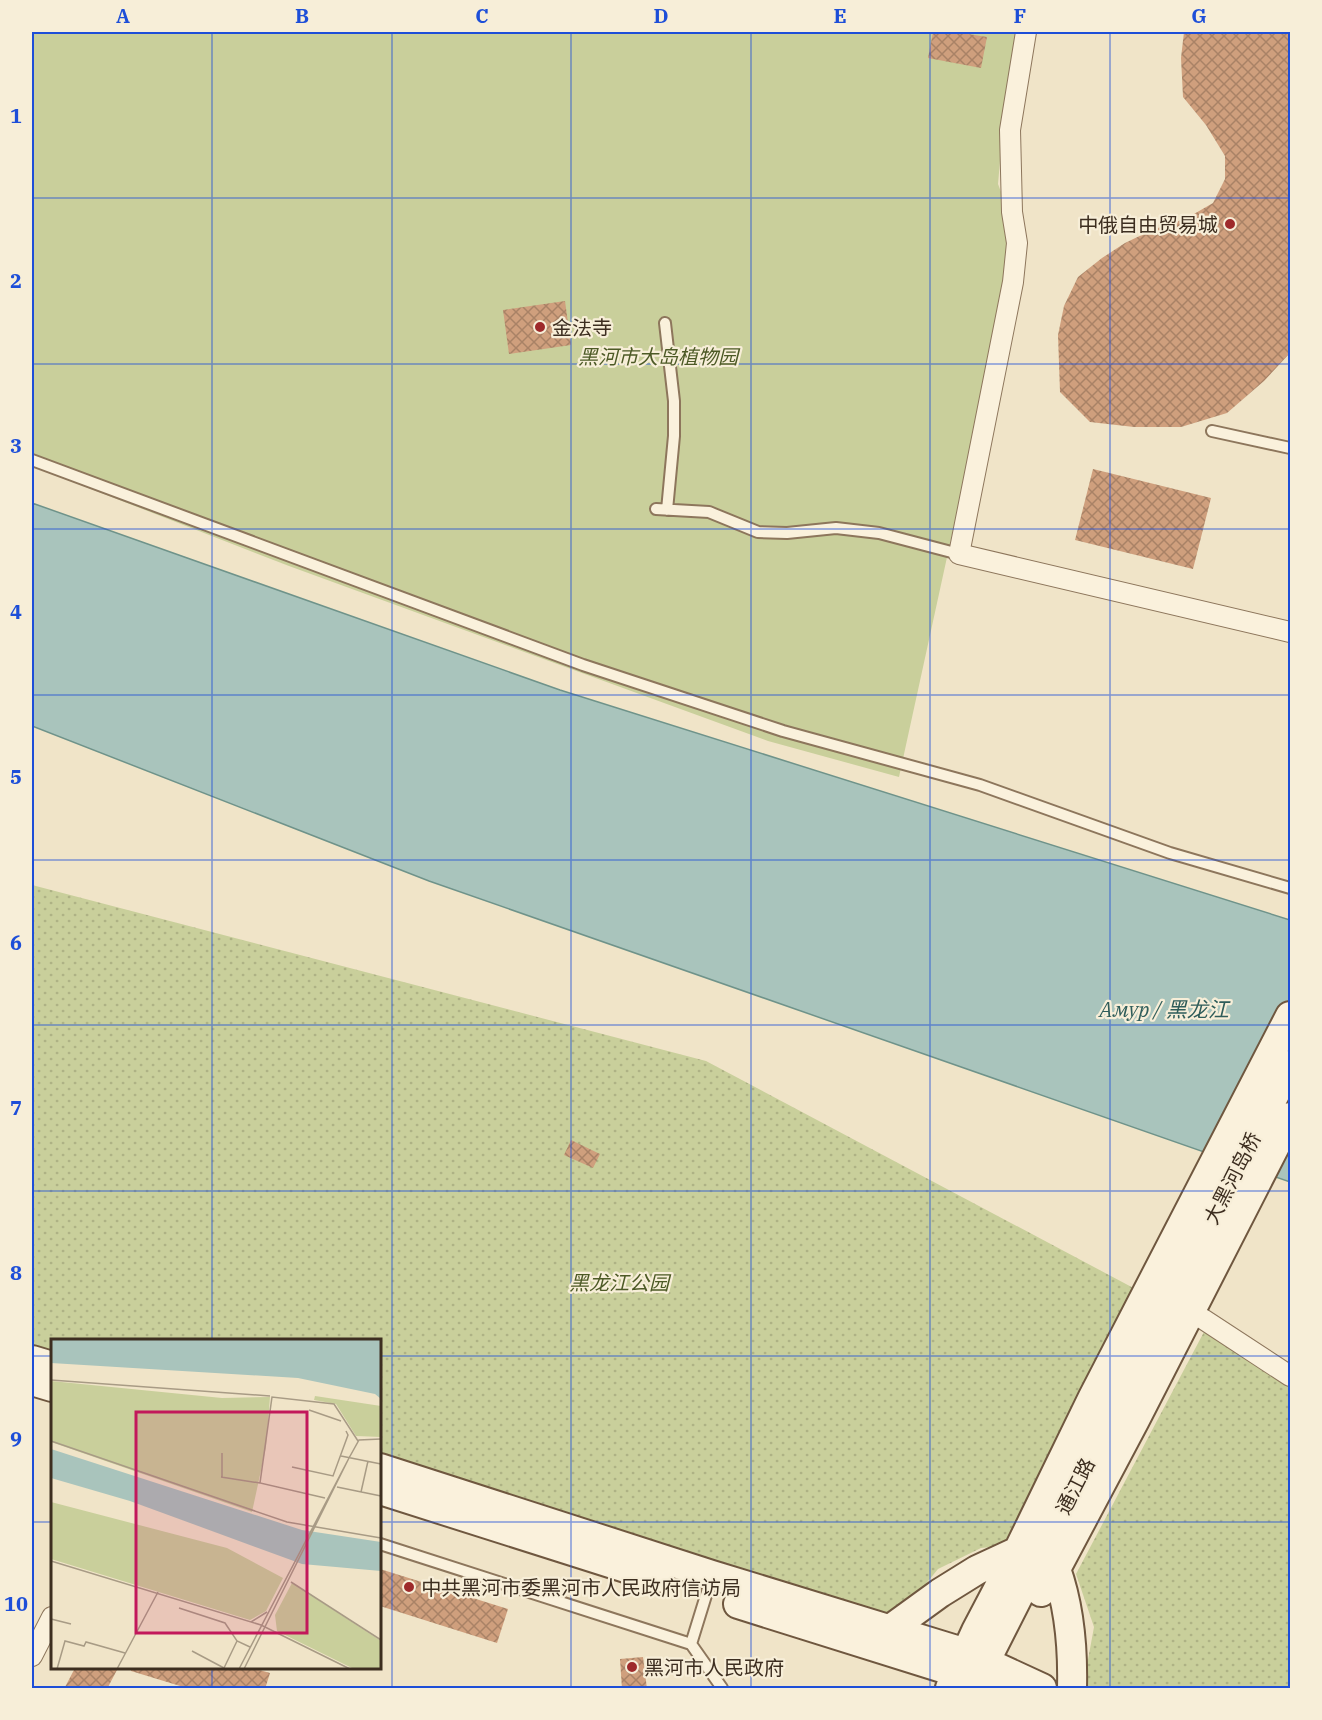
<svg xmlns="http://www.w3.org/2000/svg" width="1322" height="1720" viewBox="0 0 1322 1720" font-family="'IBM Plex Serif','Noto Sans SC',serif">
<style>
.grass{fill:url(#grass-dots)}
.garden{fill:#c9cf9b}
.water{fill:#a9c4bc;stroke:#6f938a;stroke-width:1.5}
.building{fill:url(#building-cross-hatch)}
.lines{fill:none;stroke-linecap:round;stroke-linejoin:round}
.lane-casing{stroke:#8d765c;stroke-width:14}
.street-casing{stroke:#8d765c;stroke-width:22}
.secondary-casing{stroke:#6f573f;stroke-width:32}
.lane{stroke:#faf1dc;stroke-width:10}
.street{stroke:#faf1dc;stroke-width:20}
.secondary{stroke:#faf1dc;stroke-width:28}
.grid{fill:none;stroke:#1d4ed8;stroke-width:1.5;stroke-opacity:0.55}
.poi-dot{fill:#9e2a2b;stroke:#f7eed8;stroke-width:2}
.labels{text-anchor:middle;dominant-baseline:central;stroke-width:4.5;stroke-linejoin:round;paint-order:stroke}
.poi-label{font-size:20px;fill:#3d2e20;stroke:#f7eed8;text-anchor:start}
.park-label{font-size:20px;font-style:italic;fill:#4d5a26;stroke:#f7eed8}
.street-label{font-size:20px;fill:#3d2e20;stroke:#f7eed8}
.water-label{font-size:21px;font-style:italic;fill:#2f5d5a;stroke:#f7eed8}
.inset-road{fill:none;stroke:#a89b85;stroke-width:1.5}
.view{fill:#c2185b;fill-opacity:0.15;stroke:#c2185b;stroke-width:3}
.inset-edge{fill:none;stroke:#3d2e20;stroke-width:3}
.neatline{fill:none;stroke:#1d4ed8;stroke-width:2}
.grid-label{font-size:20px;text-anchor:middle;font-weight:bold;fill:#1d4ed8}
</style>
<defs>
<pattern id="grass-dots" width="8" height="8" patternUnits="userSpaceOnUse" patternTransform="scale(1.5)"><rect width="8" height="8" fill="#c9cf9b"/><path d="M2 2h.1M6 6h.1" fill="none" stroke="#aeb285" stroke-width="1.8" stroke-linecap="round"/></pattern>
<pattern id="building-cross-hatch" width="8" height="8" patternUnits="userSpaceOnUse" patternTransform="scale(1.5)"><rect width="8" height="8" fill="#cf9f7d"/><path d="M0 0l8 8M0 8l8-8" fill="none" stroke="#a98266"/></pattern>
</defs>
<rect width="100%" height="100%" fill="#f0e4c8"/>
<!-- grass -->
<path class="grass" d="M32,885L706,1061L1141,1292L1010,1545L981,1548L938,1569L907,1607L880,1615L380,1454V1340H52V1352L32,1346Z
M1205,1330L1290,1385V1688H1087L1085,1676L1094,1627L1076,1574Z"/>
<!-- garden -->
<path class="garden" d="M32,32H1019L1000,161L998,184L1007,208L1008,278L899,777L768,741L289,566L32,466Z"/>
<!-- water -->
<path class="water" d="M32,503L560,690L1290,920V1182L429,881L32,726Z"/>
<!-- building -->
<path class="building" d="M933,32H956L987,37L981,68L928,58Z
M1184,32H1290V353L1264,381L1227,413L1181,427H1134L1090,422L1060,392L1058,335L1064,306L1078,277L1102,258L1125,243L1152,230L1187,218L1213,203L1225,179V156L1206,125L1183,97L1181,58Z
M565,301L571,345L509,354L503,310Z
M1093,469L1211,498L1193,569L1075,540Z
M571,1140L600,1154L593,1168L564,1155Z
M380,1569L508,1609L497,1643L380,1606Z
M643,1657L647,1689H622L620,1659Z
M75,1668H118L107,1689H64Z
M131,1668H252L270,1673L265,1689H190L131,1671Z"/>
<g class="lines">
<defs>
<path id="lane" d="M665,323L674,401V436L667,510
M1212,431L1290,448
M32,460L583,665L783,731L980,785L1170,853L1290,888
M656,509L709,512L758,532L787,533L836,528L879,533L959,554
M380,1544L691,1644L722,1688
M691,1644L712,1576"/>
<path id="street" d="M1026,32L1010,130L1012,212L1017,243L1013,282L959,554L1290,632
M1203,1319L1290,1376
M32,1656L52,1617"/>
<path id="secondary" d="M32,1360L52,1366
M32,1381L52,1387
M380,1468L712,1575L966,1653L1042,1688
M380,1490L657,1578
M1056,1569C1070,1608 1073,1647 1072,1688
M1041,1592L1056,1569L1135,1420L1290,1117
M738,1604L958,1673L995,1688
M889,1630L940,1593L977,1570L1018,1551
M976,1680L1173,1291L1290,1065
M950,1688L976,1631L1018,1551L1093,1397L1290,1016"/>
</defs>
<!-- lane casing -->
<use href="#lane" class="lane-casing"/>
<!-- street casing -->
<use href="#street" class="street-casing"/>
<!-- secondary casing -->
<use href="#secondary" class="secondary-casing"/>
<!-- lane -->
<use href="#lane" class="lane"/>
<!-- street -->
<use href="#street" class="street"/>
<!-- secondary -->
<use href="#secondary" class="secondary"/>
</g>
<!-- grid -->
<path class="grid" d="M212,32V1340M392,32V1688M571,32V1688M751,32V1688M930,32V1688M1110,32V1688M32,198H1290M32,364H1290M32,529H1290M32,695H1290M32,860H1290M32,1025H1290M32,1191H1290M32,1356H52M380,1356H1290M32,1522H52M380,1522H1290M212,1668V1688"/>
<!-- markers -->
<g class="poi-dot">
<circle cx="1230" cy="224" r="6"/>
<circle cx="540" cy="327" r="6"/>
<circle cx="409" cy="1587" r="6"/>
<circle cx="632" cy="1667" r="6"/>
</g>
<g class="labels">
<!-- poi labels -->
<g class="poi-label">
<text x="1218" y="224" text-anchor="end">中俄自由贸易城</text>
<text x="552" y="327">金法寺</text>
<text x="421" y="1587">中共黑河市委黑河市人民政府信访局</text>
<text x="644" y="1667">黑河市人民政府</text>
</g>
<!-- park labels -->
<g class="park-label">
<text x="658" y="356">黑河市大岛植物园</text>
<text x="619" y="1282">黑龙江公园</text>
</g>
<!-- street labels -->
<g class="street-label">
<text transform="translate(1232 1178) rotate(-63)">大黑河岛桥</text>
<text transform="translate(1075 1486) rotate(-63)">通江路</text>
</g>
<!-- water labels -->
<g class="water-label">
<text x="1164" y="1009">Амур / 黑龙江</text>
</g>
</g>
<!-- overview -->
<g transform="translate(51 1339)">
<rect width="330" height="330" fill="#f0e4c8"/>
<path d="M264,57L330,67V98L305,97L285,65L263,61ZM0,163L176,209L232,239L215,272L199,281L0,220ZM241,244L330,302V330H303L226,292L224,276Z" fill="#c9cf9b"/>
<path d="M0,42L171,59L219,58L215,108L201,173L0,103Z" fill="#c9cf9b"/>
<path d="M0,0H330V60L324,55L247,39L0,24ZM0,110L251,191L330,203V232L251,225L79,162L0,139Z" fill="#a9c4bc"/>
<path class="inset-road" d="M0,41L219,57M258,71L290,82M0,102L236,183L330,199M171,114V138M290,117L330,125M298,119L308,101L330,100M241,128L282,137L297,96L295,92M170,138L209,144M286,148L330,157M310,153L317,122M274,159L209,144L221,58L283,65L307,102M0,222L210,286L299,330M240,243L330,301M128,269L174,284L186,302L199,308M0,280L20,285M200,283L216,273M141,312L173,329M173,329L186,302M6,330L14,302L33,307L35,303L74,314M66,330L107,253M188,330L298,119L193,330"/>
<path class="view" d="M85,73H256V294H85Z"/>
<rect width="330" height="330" class="inset-edge"/>
</g>
<!-- border -->
<rect width="1322" height="1720" fill="none" stroke="#f7eed8" stroke-width="66"/>
<rect x="33" y="33" width="1256" height="1654" class="neatline"/>
<g class="grid-label">
<text x="123" y="23">A</text>
<text x="302" y="23">B</text>
<text x="482" y="23">C</text>
<text x="661" y="23">D</text>
<text x="840" y="23">E</text>
<text x="1020" y="23">F</text>
<text x="1199" y="23">G</text>
<text x="16" y="123">1</text>
<text x="16" y="288">2</text>
<text x="16" y="453">3</text>
<text x="16" y="619">4</text>
<text x="16" y="784">5</text>
<text x="16" y="950">6</text>
<text x="16" y="1115">7</text>
<text x="16" y="1280">8</text>
<text x="16" y="1446">9</text>
<text x="16" y="1611">10</text>
</g>
</svg>
